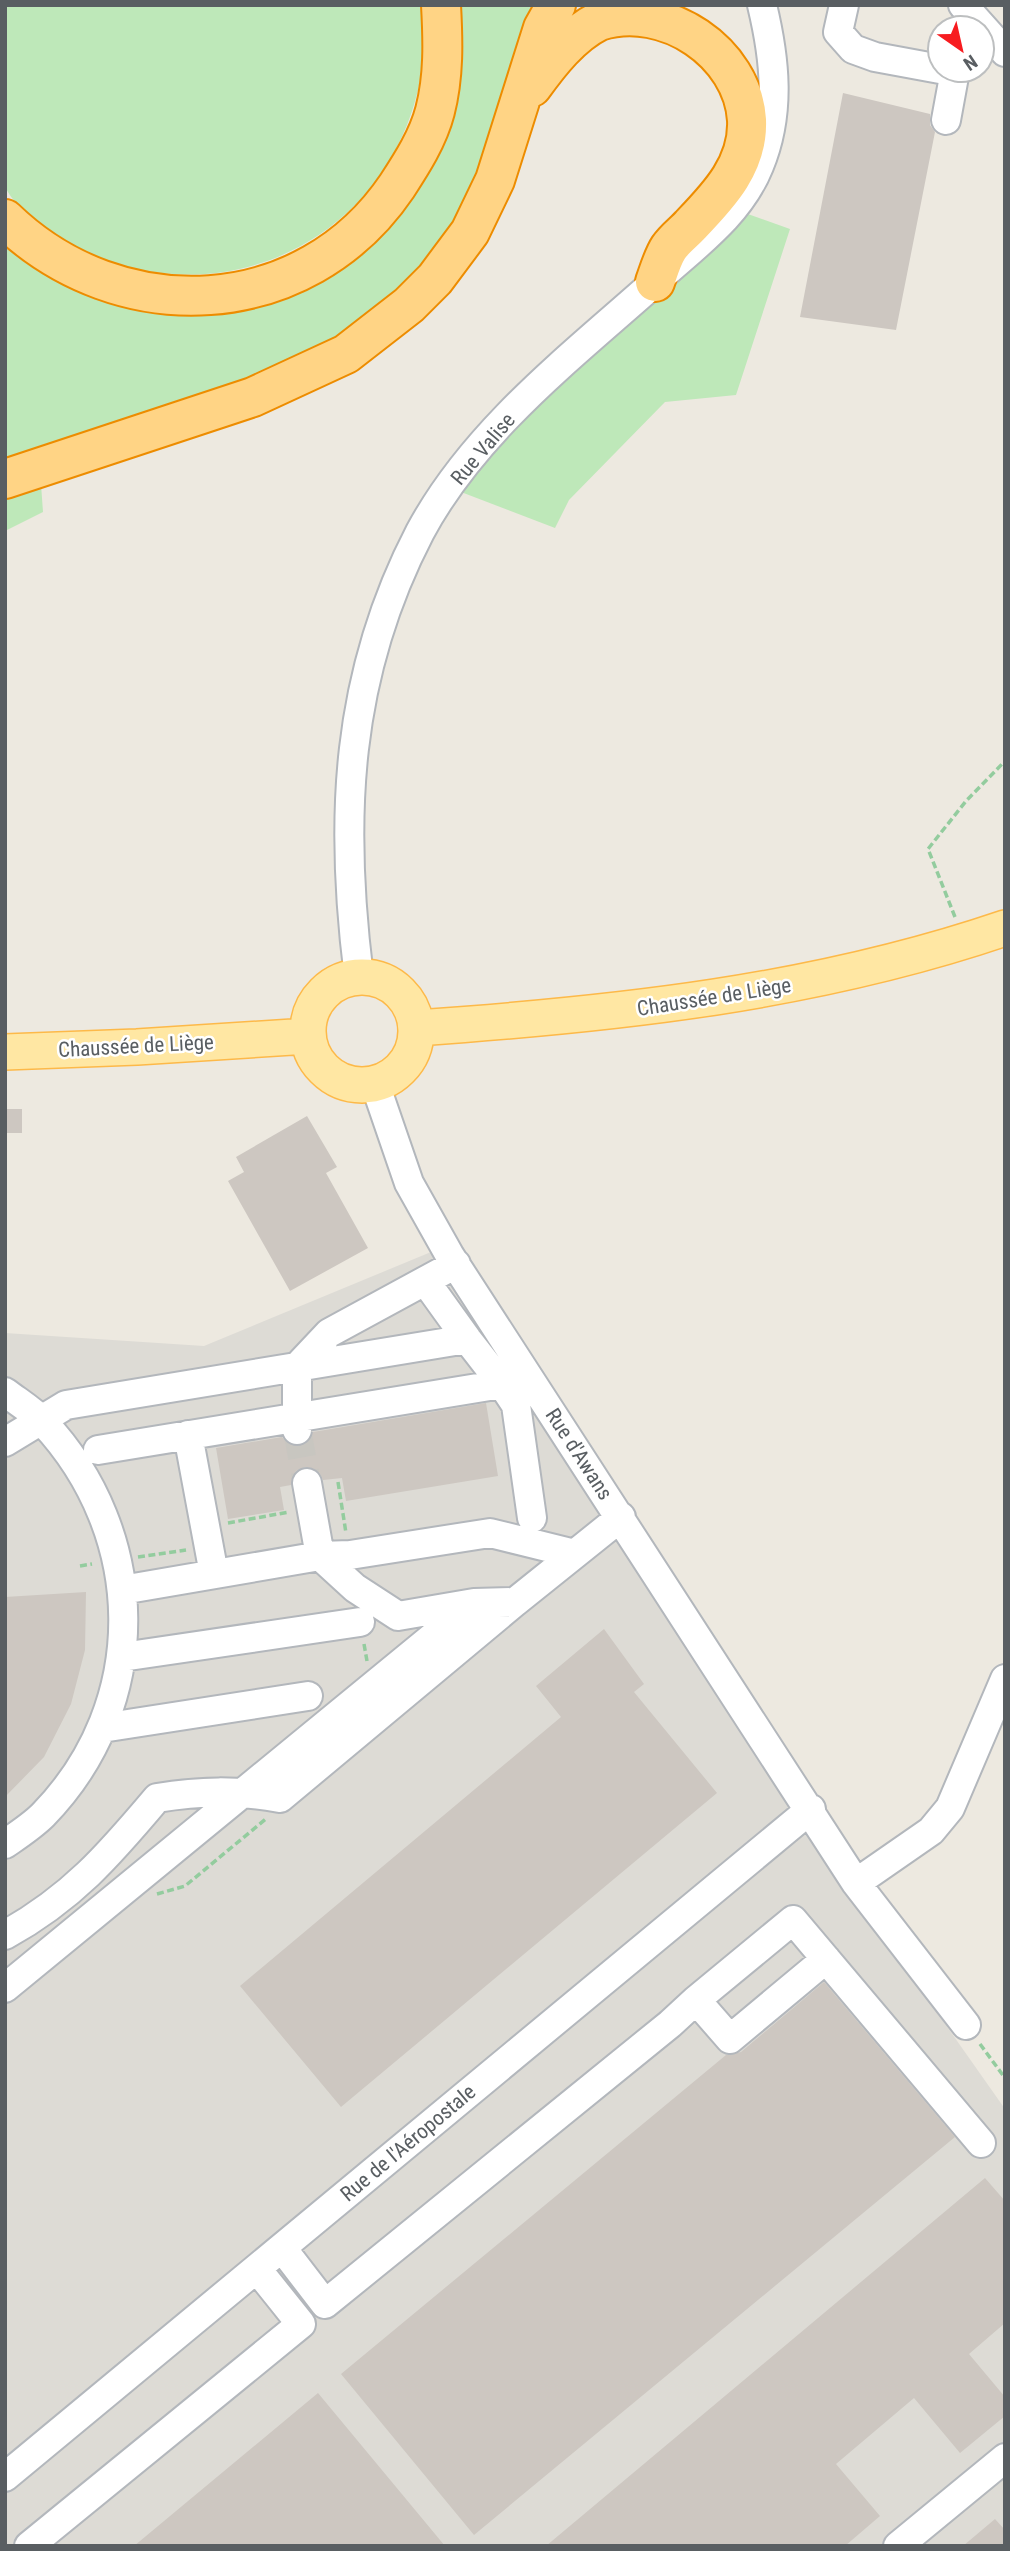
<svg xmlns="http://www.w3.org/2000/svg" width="1010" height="2551" viewBox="0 0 1010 2551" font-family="'Roboto Condensed',sans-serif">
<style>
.industrial{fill:#dddbd5}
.green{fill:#bee8b9}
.building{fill:#cdc7c1}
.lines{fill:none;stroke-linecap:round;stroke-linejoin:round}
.minor-tunnel{stroke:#c8c6c0;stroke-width:28;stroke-dasharray:28 14;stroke-linecap:butt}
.minor-casing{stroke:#b3b7bc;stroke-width:32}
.major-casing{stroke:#fdb949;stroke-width:38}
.highway-casing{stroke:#ed8c00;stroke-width:42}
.path{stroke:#93cc9e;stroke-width:3.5;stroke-dasharray:7 3.5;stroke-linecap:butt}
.minor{stroke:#fff;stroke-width:28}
.major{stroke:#ffe7a3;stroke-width:35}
.highway{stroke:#ffd485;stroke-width:38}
.labels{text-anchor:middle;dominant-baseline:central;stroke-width:5;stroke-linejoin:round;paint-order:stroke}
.street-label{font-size:21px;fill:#595e62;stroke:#fff}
</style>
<rect width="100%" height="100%" fill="#ede9e0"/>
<!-- industrial -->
<path class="industrial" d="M431,1252L805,1825L1005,2109V2546H5V1333L204,1346Z"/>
<!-- green -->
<path class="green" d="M5,5H420C428,45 422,88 407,125C351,264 191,315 63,240C47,231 11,204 5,186C1,175 5,155 5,143C5,97 5,51 5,5Z
M455,5H536L499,118L457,230L369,334L5,471V238L182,310L376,232Z
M745,213L790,229L736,395L665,402L569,500L555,528L461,492L511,432Z
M41,484L43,512L5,531V499Z"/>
<!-- building -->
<path class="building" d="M843,93L930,114V125L935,132L896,330L800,317Z
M5,1109H22V1133H5Z
M307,1116L337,1167L326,1173L368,1248L290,1291L228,1181L244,1172L236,1157Z
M486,1403L498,1476L346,1501L342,1478L323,1480L319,1472L305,1467L296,1471L291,1485L280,1487L284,1510L228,1519L216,1448L282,1437L288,1444L298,1447L306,1444L313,1432Z
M86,1592L85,1650L71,1704L44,1757L5,1797V1597Z
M604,1629L644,1684L634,1692L717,1793L341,2107L240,1986L561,1717L536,1686Z
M824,1982L955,2137L474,2535L341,2374L726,2055L741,2052Z
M985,2178L1005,2201V2323L969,2354L1005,2397V2416L960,2453L914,2398L836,2464L880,2516L845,2546H546Z
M318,2393L445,2546H134Z
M995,2519L1005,2530V2546H963Z"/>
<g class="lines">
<!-- minor-tunnel -->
<path class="minor-tunnel" d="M297,1430L307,1483"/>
<defs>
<path id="minor" d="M844,5L838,32L853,49L875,57L940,69
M963,5L1005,52
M946,120L955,71L947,70
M359,977C339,820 345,676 420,532C474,431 571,357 655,282C693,247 739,216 759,166C781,113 775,59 762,5
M375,1084L409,1183L450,1256L856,1883L966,2025
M426,1282L467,1339
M5,1392C18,1402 32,1410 43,1422C148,1534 152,1703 43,1815C32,1826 18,1835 5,1844
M297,1430V1367L329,1333L456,1264
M188,1435L214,1574
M5,1442L66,1405L467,1339L502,1384
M98,1450L502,1384L516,1405L532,1518
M307,1483L320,1556L355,1588L398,1616L474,1603L515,1602L621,1517
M122,1590L320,1556L350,1555L490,1533L575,1554
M122,1657L360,1622
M102,1728L308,1696
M856,1883L931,1831L950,1808L1005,1679
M5,1935C72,1898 109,1855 157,1798C200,1791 237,1790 280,1798L515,1602
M826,1959L730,2039L696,2000L793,1920L981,2143
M5,1988L474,1603
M282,2248L325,2304L670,2024L696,2000
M5,2477L811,1809
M29,2546L301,2324L257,2269
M898,2546L1005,2458"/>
<path id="major" d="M308 1031a54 54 0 1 1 108 0a54 54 0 1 1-108 0Z
M417,1028C617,1014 814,993 1005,928
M5,1052L137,1047L308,1036"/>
<path id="highway" d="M532,87C550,62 571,35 599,21C666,0 743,53 747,120C749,164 720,195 691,225C685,232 675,239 669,248C663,257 659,271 655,282
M5,219C120,330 305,322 397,186C412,163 428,138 435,111C444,76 443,41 441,5
M5,479L253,397L346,354L409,305L435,279L470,232L495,180L543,28L556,5"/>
</defs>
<!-- minor casing -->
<use href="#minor" class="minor-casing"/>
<!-- major casing -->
<use href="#major" class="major-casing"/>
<!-- highway casing -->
<use href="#highway" class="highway-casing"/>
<!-- path -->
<path class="path" d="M955,917L928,849L966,801L1005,761
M338,1482L346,1533
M228,1523L289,1512
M138,1557L186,1550
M80,1566L92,1564
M364,1644L367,1661
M157,1894L185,1886L267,1818
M980,2044L1005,2078"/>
<!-- minor -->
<use href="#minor" class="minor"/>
<!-- major -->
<use href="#major" class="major"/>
<!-- highway -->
<use href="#highway" class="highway"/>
</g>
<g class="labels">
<!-- street labels -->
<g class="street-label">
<text transform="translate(483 449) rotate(-50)">Rue Valise</text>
<text transform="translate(714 997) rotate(-9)">Chaussée de Liège</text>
<text transform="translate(136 1046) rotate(-3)">Chaussée de Liège</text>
<text transform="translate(579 1454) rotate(57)">Rue d'Awans</text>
<text transform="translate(408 2143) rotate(-40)">Rue de l'Aéropostale</text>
</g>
</g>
<!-- border -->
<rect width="1010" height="2551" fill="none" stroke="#595e62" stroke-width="14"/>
<!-- north arrow -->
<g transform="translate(961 49) rotate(146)"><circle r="33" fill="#ffffff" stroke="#bdbfc0" stroke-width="2"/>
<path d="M0-5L12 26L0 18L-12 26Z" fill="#f71c20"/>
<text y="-10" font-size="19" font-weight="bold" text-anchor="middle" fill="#595e62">N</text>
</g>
</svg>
